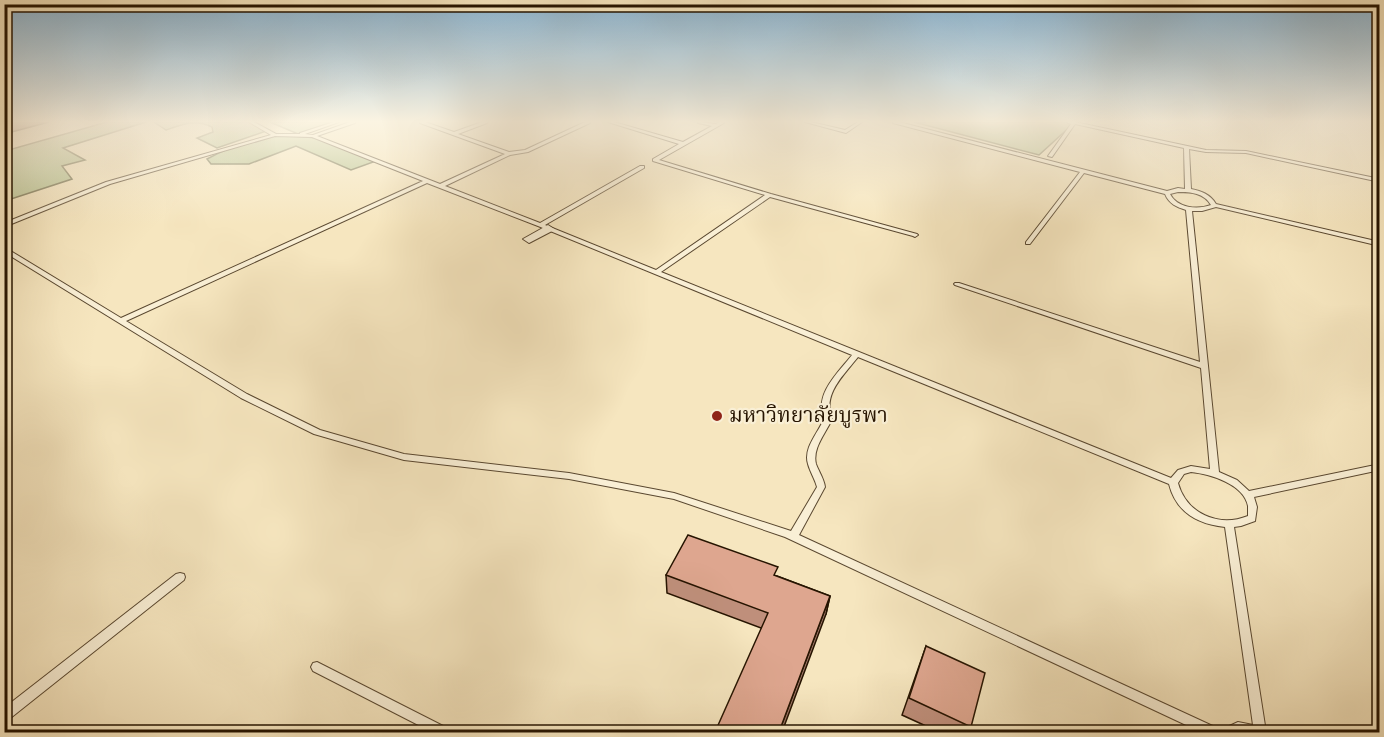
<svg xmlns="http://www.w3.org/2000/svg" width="1384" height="737" viewBox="0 0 1384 737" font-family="'IM FELL English','Noto Serif Thai',serif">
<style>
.green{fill:#bac694;stroke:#706d4a;stroke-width:1.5}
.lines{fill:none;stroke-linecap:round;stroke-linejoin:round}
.lane-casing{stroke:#5a4830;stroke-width:2}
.street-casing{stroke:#5a4830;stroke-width:2}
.lane{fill:#f9efd5;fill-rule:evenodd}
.street{fill:#f9efd5;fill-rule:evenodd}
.wall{fill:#bf8f7b;stroke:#261400;stroke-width:1.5}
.shaded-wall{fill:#9b7464;stroke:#261400;stroke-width:1.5}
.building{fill:#dea68f;stroke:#261400;stroke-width:1.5}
.poi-dot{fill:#8f2418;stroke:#f9efd5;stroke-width:2}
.labels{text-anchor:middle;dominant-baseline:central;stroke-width:4.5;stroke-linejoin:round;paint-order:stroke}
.poi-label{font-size:21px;fill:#261400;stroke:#f9efd5;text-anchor:start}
</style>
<rect width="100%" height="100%" fill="#f6e6bf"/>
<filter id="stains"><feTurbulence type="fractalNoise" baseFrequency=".00333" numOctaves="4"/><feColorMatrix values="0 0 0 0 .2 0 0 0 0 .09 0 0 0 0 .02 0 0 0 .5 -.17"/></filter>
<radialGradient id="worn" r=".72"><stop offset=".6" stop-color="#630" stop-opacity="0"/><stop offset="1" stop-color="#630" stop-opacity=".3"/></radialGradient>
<!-- green -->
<path class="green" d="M107,122H146L63,148L85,160L62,166L72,179L5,201V151Z
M154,122H248L269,130L217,148L197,138L213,132L212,127C195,119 183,124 166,130Z
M270,122H332L298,134Z
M914,122H1064L1074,123L1039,155Z
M282,135L317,138L376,161L351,170L296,146L249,164H211L207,159C231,146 254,139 282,135Z"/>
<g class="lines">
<defs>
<path id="lane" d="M249,122H254L276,134H300V133L334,122H339L305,134L313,135L350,122H355V123L317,136L440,184L505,154L420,123V122H425L454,132L482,122H487V123L458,134L509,152L525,150L585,122H590V123L528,152L510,155L445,186L540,223L640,166H644V168L545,225L656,270L765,195L653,161V159L679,144L608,122H614L683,142L712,126L698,123V122L716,124L719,122H724V123L659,160L771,194L917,234L918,235L915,237L913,236L770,197L661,272L1171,478L1178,470L1191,466L1210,469L1201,368L955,285L954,284L955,283H959L1200,362L1186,210C1177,207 1169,204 1165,194L1084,173L1030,244H1026V242L1080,172L893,123V122H899L1167,191L1178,188L1185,189L1184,148L1075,124L1052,157L1048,156L1071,124L1068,123V122H1075L1206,150L1246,151L1380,179V182L1246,153L1206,152L1189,149L1191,189C1201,191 1210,194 1216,204L1380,242V246L1216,207L1202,211H1192L1219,472L1237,480L1249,491L1380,464V470L1254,497L1257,507L1255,521L1241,526L1234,527L1266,732H1223L1225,728L1238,722L1253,725L1225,527C1197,524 1176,512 1169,484L858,357C844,375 822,394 832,419C826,433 812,448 816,464C819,472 824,479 825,487L799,535L1217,728L1219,732H1201L785,537L674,499L569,479L404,460L314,434L241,398L4,252V247L121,318L423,181L312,137L275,136L110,184L4,227V223L106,182L271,135ZM427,183L538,226L852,355C838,373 814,394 824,419C818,433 803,448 808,464C810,472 815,479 817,487L791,531L674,493L569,473L404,454L320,430L247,394L126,321ZM1178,192C1191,192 1204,193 1211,205C1197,210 1177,208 1170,194ZM1191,472C1210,474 1244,484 1248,506C1248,508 1248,513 1248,516C1218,528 1186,513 1178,483L1184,474Z
M805,122H811L845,130L858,122H862L846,133Z
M180,573L184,574L185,577L184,580L8,720L4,722V708L176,574Z
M317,662L447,728L449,732H432L313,671L311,667L313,663Z"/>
<path id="street" d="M548,225L554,229L552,231L529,243L523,239Z"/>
</defs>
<!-- lane casing -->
<use href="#lane" class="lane-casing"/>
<!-- street casing -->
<use href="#street" class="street-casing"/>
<!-- lane -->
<use href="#lane" class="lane"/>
<!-- street -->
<use href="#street" class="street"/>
</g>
<!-- wall -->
<path class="wall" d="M666,575L777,576L830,596L826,614L761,628L667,593Z
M926,646L971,727L968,732H939L902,715Z"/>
<!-- shaded-wall -->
<path class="shaded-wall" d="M4,122H49L4,134Z
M830,596L826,614L782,732H779Z"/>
<!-- building -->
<path class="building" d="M688,535L778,567L774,575L830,596L779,732H715L768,613L666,575Z
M926,646L985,673L971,727L909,698Z"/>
<!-- sky -->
<linearGradient id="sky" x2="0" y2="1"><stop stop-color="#8cb8d7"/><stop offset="0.54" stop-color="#fbf4e2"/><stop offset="1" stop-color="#fbf4e2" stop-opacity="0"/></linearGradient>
<rect width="1384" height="225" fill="url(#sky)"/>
<!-- markers -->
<circle class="poi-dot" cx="717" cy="416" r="6"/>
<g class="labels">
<!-- poi labels -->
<g class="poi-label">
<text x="729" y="416">มหาวิทยาลัยบูรพา</text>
</g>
</g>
<!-- margin -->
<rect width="1384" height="737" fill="none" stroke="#f6e6bf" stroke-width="24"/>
<rect x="6" y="6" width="1372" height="725" fill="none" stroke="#261400" stroke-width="3"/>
<rect x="12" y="12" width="1360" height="713" fill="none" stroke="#261400" stroke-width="1.5"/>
<rect width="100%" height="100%" filter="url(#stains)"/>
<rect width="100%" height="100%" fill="url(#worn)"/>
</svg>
